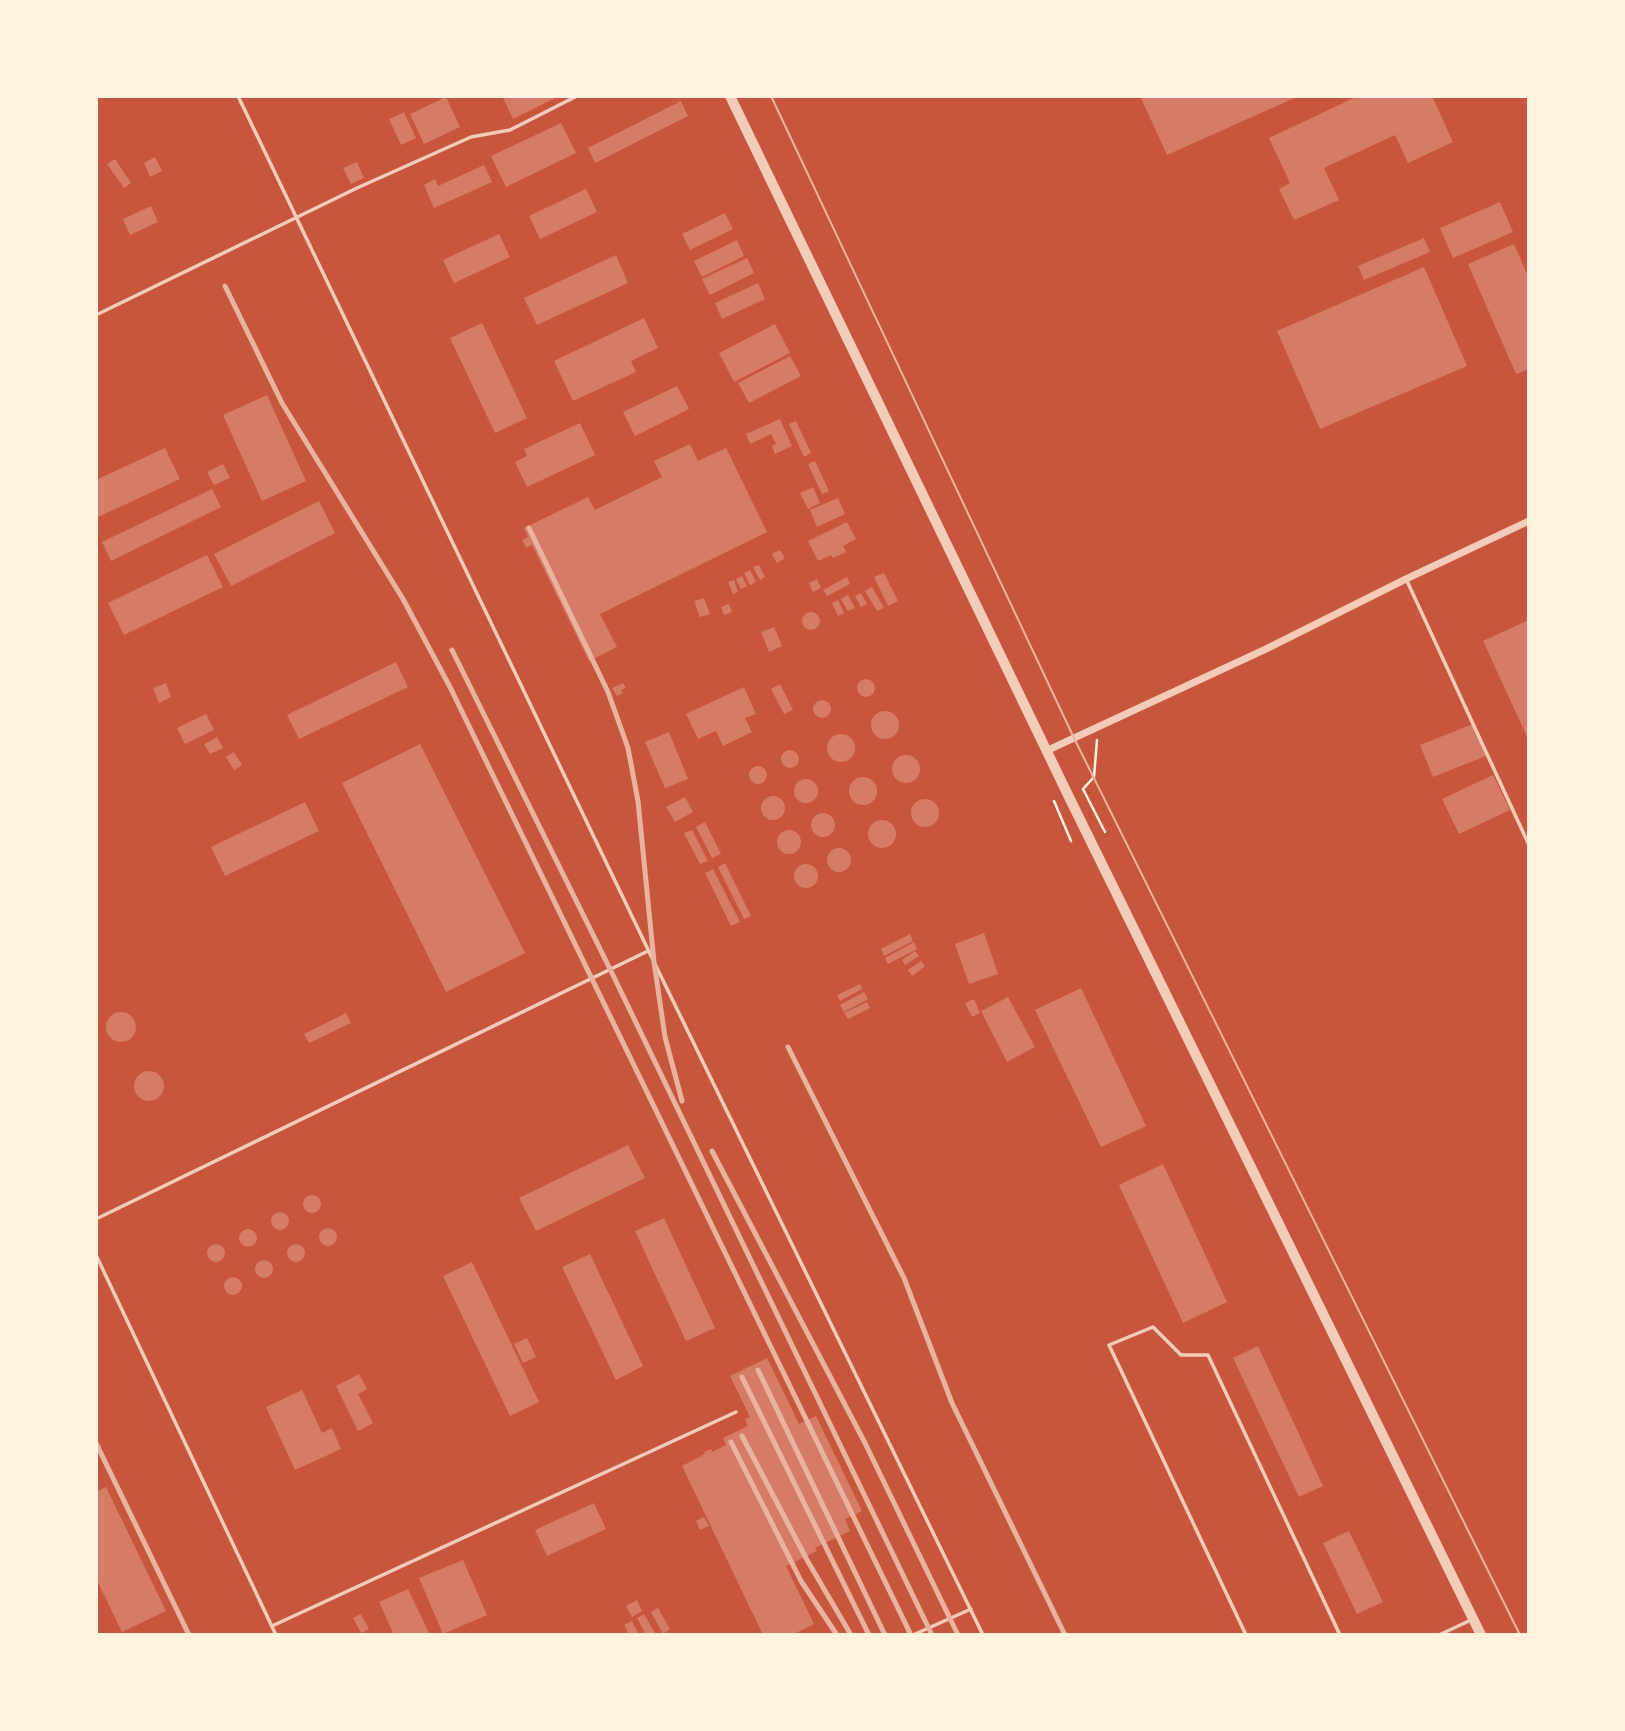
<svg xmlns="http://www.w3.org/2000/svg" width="1625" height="1731" viewBox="0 0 1625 1731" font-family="Literata,serif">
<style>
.building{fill:#d67c66}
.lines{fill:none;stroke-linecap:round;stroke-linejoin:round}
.path{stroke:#fff3e0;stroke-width:2.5}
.service{stroke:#f1ccb7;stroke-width:3.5}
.minor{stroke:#f1ccb7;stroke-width:7}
.tertiary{stroke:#f1ccb7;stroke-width:10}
.tram{stroke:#e9b49f;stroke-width:2}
.rail{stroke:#e9b49f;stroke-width:5}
</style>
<rect width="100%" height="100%" fill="#c8553d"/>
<!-- building -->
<path class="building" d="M502,96H559L513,119Z
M1140,96H1299L1167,155Z
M1358,96H1432L1453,142L1408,163L1395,135L1324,168L1339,200L1294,220L1279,189L1290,183L1269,138Z
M446,97L460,127L424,144L410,114Z
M681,101L688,116L595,163L588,148Z
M404,112L416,138L401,145L389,119Z
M561,123L576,153L506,187L491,156Z
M155,157L162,171L150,177L144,163Z
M115,159L131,183L124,188L107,164Z
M357,162L364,178L351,184L343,168Z
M484,165L492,182L434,208L424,185L435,179L438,186Z
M586,189L597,212L540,239L529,216Z
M1500,202L1513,232L1453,258L1440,228Z
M151,206L158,222L130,235L123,219Z
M725,213L733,229L690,250L682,234Z
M499,234L510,257L454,283L443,260Z
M1424,238L1430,252L1364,280L1358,266Z
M737,240L744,256L702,277L694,261Z
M1514,244L1529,279V369L1516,374L1468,264Z
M616,255L628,283L537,325L524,298Z
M747,258L754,273L710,295L702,279Z
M1424,267L1467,366L1320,429L1277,331Z
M758,283L765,299L722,319L715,303Z
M644,318L658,348L631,361L636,372L573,401L554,361Z
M482,323L527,418L495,433L450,338Z
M775,324L790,353L734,382L719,353Z
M790,356L801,376L749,403L738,383Z
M677,386L689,409L635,436L623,412Z
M267,395L306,481L262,501L223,415Z
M780,419L792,446L775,454L772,446L776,444L771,434L750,444L746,434Z
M796,421L811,453L804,457L789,424Z
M580,423L595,455L527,487L515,462L527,456L524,449Z
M690,444L698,461L726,448L767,532L600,614L617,647L589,661L532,545L526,548L522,540L528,537L524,528L588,497L595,510L662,477L654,461Z
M165,448L180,479L96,518V480Z
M815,461L829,491L822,494L808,464Z
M223,464L230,478L214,485L207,472Z
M813,487L820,503L808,509L800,493Z
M212,489L221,507L111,561L102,542Z
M838,498L845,514L817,527L810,510Z
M319,501L335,533L231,586L214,554Z
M847,522L856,539L843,546L846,552L833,558L831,555L818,561L808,541Z
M780,550L785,558L777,563L772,554Z
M207,555L223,587L124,635L108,603Z
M759,565L765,577L760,580L753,567Z
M750,570L756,582L750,585L744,573Z
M884,573L898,601L888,606L874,577Z
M742,576L747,586L741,589L736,579Z
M847,577L850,584L827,596L823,590Z
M817,579L821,588L813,592L809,583Z
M734,580L738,592L733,594L728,582Z
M872,587L884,608L877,611L865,591Z
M861,593L867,604L861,607L855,596Z
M848,595L855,608L848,611L841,599Z
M704,598L710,614L700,617L694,601Z
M838,600L844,613L838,616L832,603Z
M729,604L732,612L724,615L721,607Z
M802 621a9 9 0 1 1 18 0a9 9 0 1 1-18 0Z
M1529,620V741L1483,641Z
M774,627L782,646L769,652L761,632Z
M396,662L408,687L299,739L287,715Z
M857 688a9 9 0 1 1 18 0a9 9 0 1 1-18 0Z
M166,683L171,697L159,703L153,688Z
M623,683L626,688L621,690L623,693L617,696L612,688Z
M780,684L793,710L784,714L771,689Z
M744,687L756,714L745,718L752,732L723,746L716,731L698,739L686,714Z
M813 709a9 9 0 1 1 18 0a9 9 0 1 1-18 0Z
M871 725a14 14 0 1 1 28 0a14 14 0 1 1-28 0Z
M206,714L214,730L185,744L177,728Z
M1473,724L1486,756L1433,777L1420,745Z
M669,732L688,779L665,788L645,742Z
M827 748a14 14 0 1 1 28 0a14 14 0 1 1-28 0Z
M217,737L223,748L210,754L204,744Z
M420,744L525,953L446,992L342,783Z
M781 759a9 9 0 1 1 18 0a9 9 0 1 1-18 0Z
M234,752L242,765L234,770L226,757Z
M892 769a14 14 0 1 1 28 0a14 14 0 1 1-28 0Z
M749 775a9 9 0 1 1 18 0a9 9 0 1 1-18 0Z
M1493,775L1510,810L1459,834L1442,799Z
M849 791a14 14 0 1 1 28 0a14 14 0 1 1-28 0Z
M794 791a12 12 0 1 1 24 0a12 12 0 1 1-24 0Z
M761 808a12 12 0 1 1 24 0a12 12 0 1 1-24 0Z
M685,797L693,812L675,822L666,807Z
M911 813a14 14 0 1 1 28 0a14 14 0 1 1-28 0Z
M305,802L319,831L225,876L211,847Z
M811 825a12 12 0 1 1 24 0a12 12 0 1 1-24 0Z
M868 834a14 14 0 1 1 28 0a14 14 0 1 1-28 0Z
M705,822L721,854L712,858L696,827Z
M692,830L708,861L700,864L684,833Z
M777 842a12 12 0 1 1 24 0a12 12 0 1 1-24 0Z
M827 860a12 12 0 1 1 24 0a12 12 0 1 1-24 0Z
M725,863L751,916L744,919L718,867Z
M794 876a12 12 0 1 1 24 0a12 12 0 1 1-24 0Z
M713,869L740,922L731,926L705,873Z
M984,933L998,974L969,984L955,944Z
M910,934L913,941L884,956L881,949Z
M914,942L917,949L888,964L885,958Z
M915,951L919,956L905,965L902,960Z
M921,961L925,966L912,976L908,970Z
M860,984L862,989L840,1001L837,995Z
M1081,988L1146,1126L1101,1147L1035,1010Z
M864,992L868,999L844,1012L840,1005Z
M1008,997L1035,1047L1007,1062L981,1011Z
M974,999L980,1013L972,1017L965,1003Z
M867,1002L870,1008L848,1019L844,1013Z
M106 1027a15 15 0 1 1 30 0a15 15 0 1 1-30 0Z
M346,1013L351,1023L309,1043L304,1034Z
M134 1086a15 15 0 1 1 30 0a15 15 0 1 1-30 0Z
M628,1145L645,1178L536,1231L519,1198Z
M1163,1164L1227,1302L1183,1323L1119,1185Z
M303 1204a9 9 0 1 1 18 0a9 9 0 1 1-18 0Z
M271 1221a9 9 0 1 1 18 0a9 9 0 1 1-18 0Z
M664,1218L715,1328L686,1341L635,1231Z
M319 1237a9 9 0 1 1 18 0a9 9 0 1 1-18 0Z
M239 1238a9 9 0 1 1 18 0a9 9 0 1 1-18 0Z
M287 1253a9 9 0 1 1 18 0a9 9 0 1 1-18 0Z
M207 1253a9 9 0 1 1 18 0a9 9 0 1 1-18 0Z
M590,1254L643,1366L616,1380L562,1267Z
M255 1269a9 9 0 1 1 18 0a9 9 0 1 1-18 0Z
M472,1262L539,1402L510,1416L443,1276Z
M224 1286a9 9 0 1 1 18 0a9 9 0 1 1-18 0Z
M527,1338L536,1357L523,1363L514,1344Z
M1258,1346L1323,1486L1299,1497L1233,1358Z
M767,1358L799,1424L816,1416L862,1511L845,1519L850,1531L815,1548L817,1551L786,1566L814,1624L792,1635H763L682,1466L705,1454L704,1452L711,1449L712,1452L726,1445L723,1438L748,1426L745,1419L750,1417L730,1376Z
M359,1374L367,1389L358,1394L373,1423L358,1431L336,1386Z
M302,1390L322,1433L332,1428L341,1449L295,1470L266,1407Z
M106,1487L166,1611L122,1632L96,1578V1492Z
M594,1503L606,1529L547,1556L535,1530Z
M704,1517L709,1526L700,1530L696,1521Z
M1349,1531L1383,1602L1357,1614L1323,1543Z
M463,1560L487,1615L443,1634L419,1578Z
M408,1589L430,1635H394L379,1602Z
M637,1600L642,1611L632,1617L626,1606Z
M658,1608L670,1629L663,1634L651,1612Z
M361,1614L369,1629L361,1633L353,1618Z
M644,1614L656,1635H646L637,1618Z
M632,1621L639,1635H629L624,1625Z"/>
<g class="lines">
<!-- path -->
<path class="path" d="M1097,740L1094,777L1083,789L1105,832
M1054,801L1071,841"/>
<!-- service -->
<path class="service" d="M238,96L654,962L983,1635
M96,315L357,188L471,137L510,130L577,96
M1407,581L1529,845
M96,1219L648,951
M96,1255L276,1635
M272,1626L736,1412
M913,1635L971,1609
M1246,1635L1109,1345L1153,1327L1181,1355H1208L1340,1635
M1439,1635L1471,1620"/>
<!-- minor -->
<path class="minor" d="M1046,751L1266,649L1406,579L1529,521"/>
<!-- tertiary -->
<path class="tertiary" d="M730,96L1068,795L1481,1635"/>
<!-- tram -->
<path class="tram" d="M771,96L1074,738L1520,1635"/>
<!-- rail -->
<path class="rail" d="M225,286L282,403L403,599L450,687L911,1635
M529,528L608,692L628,748L638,801L654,962L665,1037L682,1101
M452,650L611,971L932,1635
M788,1047L904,1278L952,1403L1065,1635
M712,1151L865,1443L958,1635
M758,1370L885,1635
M742,1377L869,1635
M742,1436L807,1560L851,1635
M731,1442L801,1581L837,1635
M96,1443L189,1635"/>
</g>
<!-- border -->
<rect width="1625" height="1731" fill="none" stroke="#fff3e0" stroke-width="196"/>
</svg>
